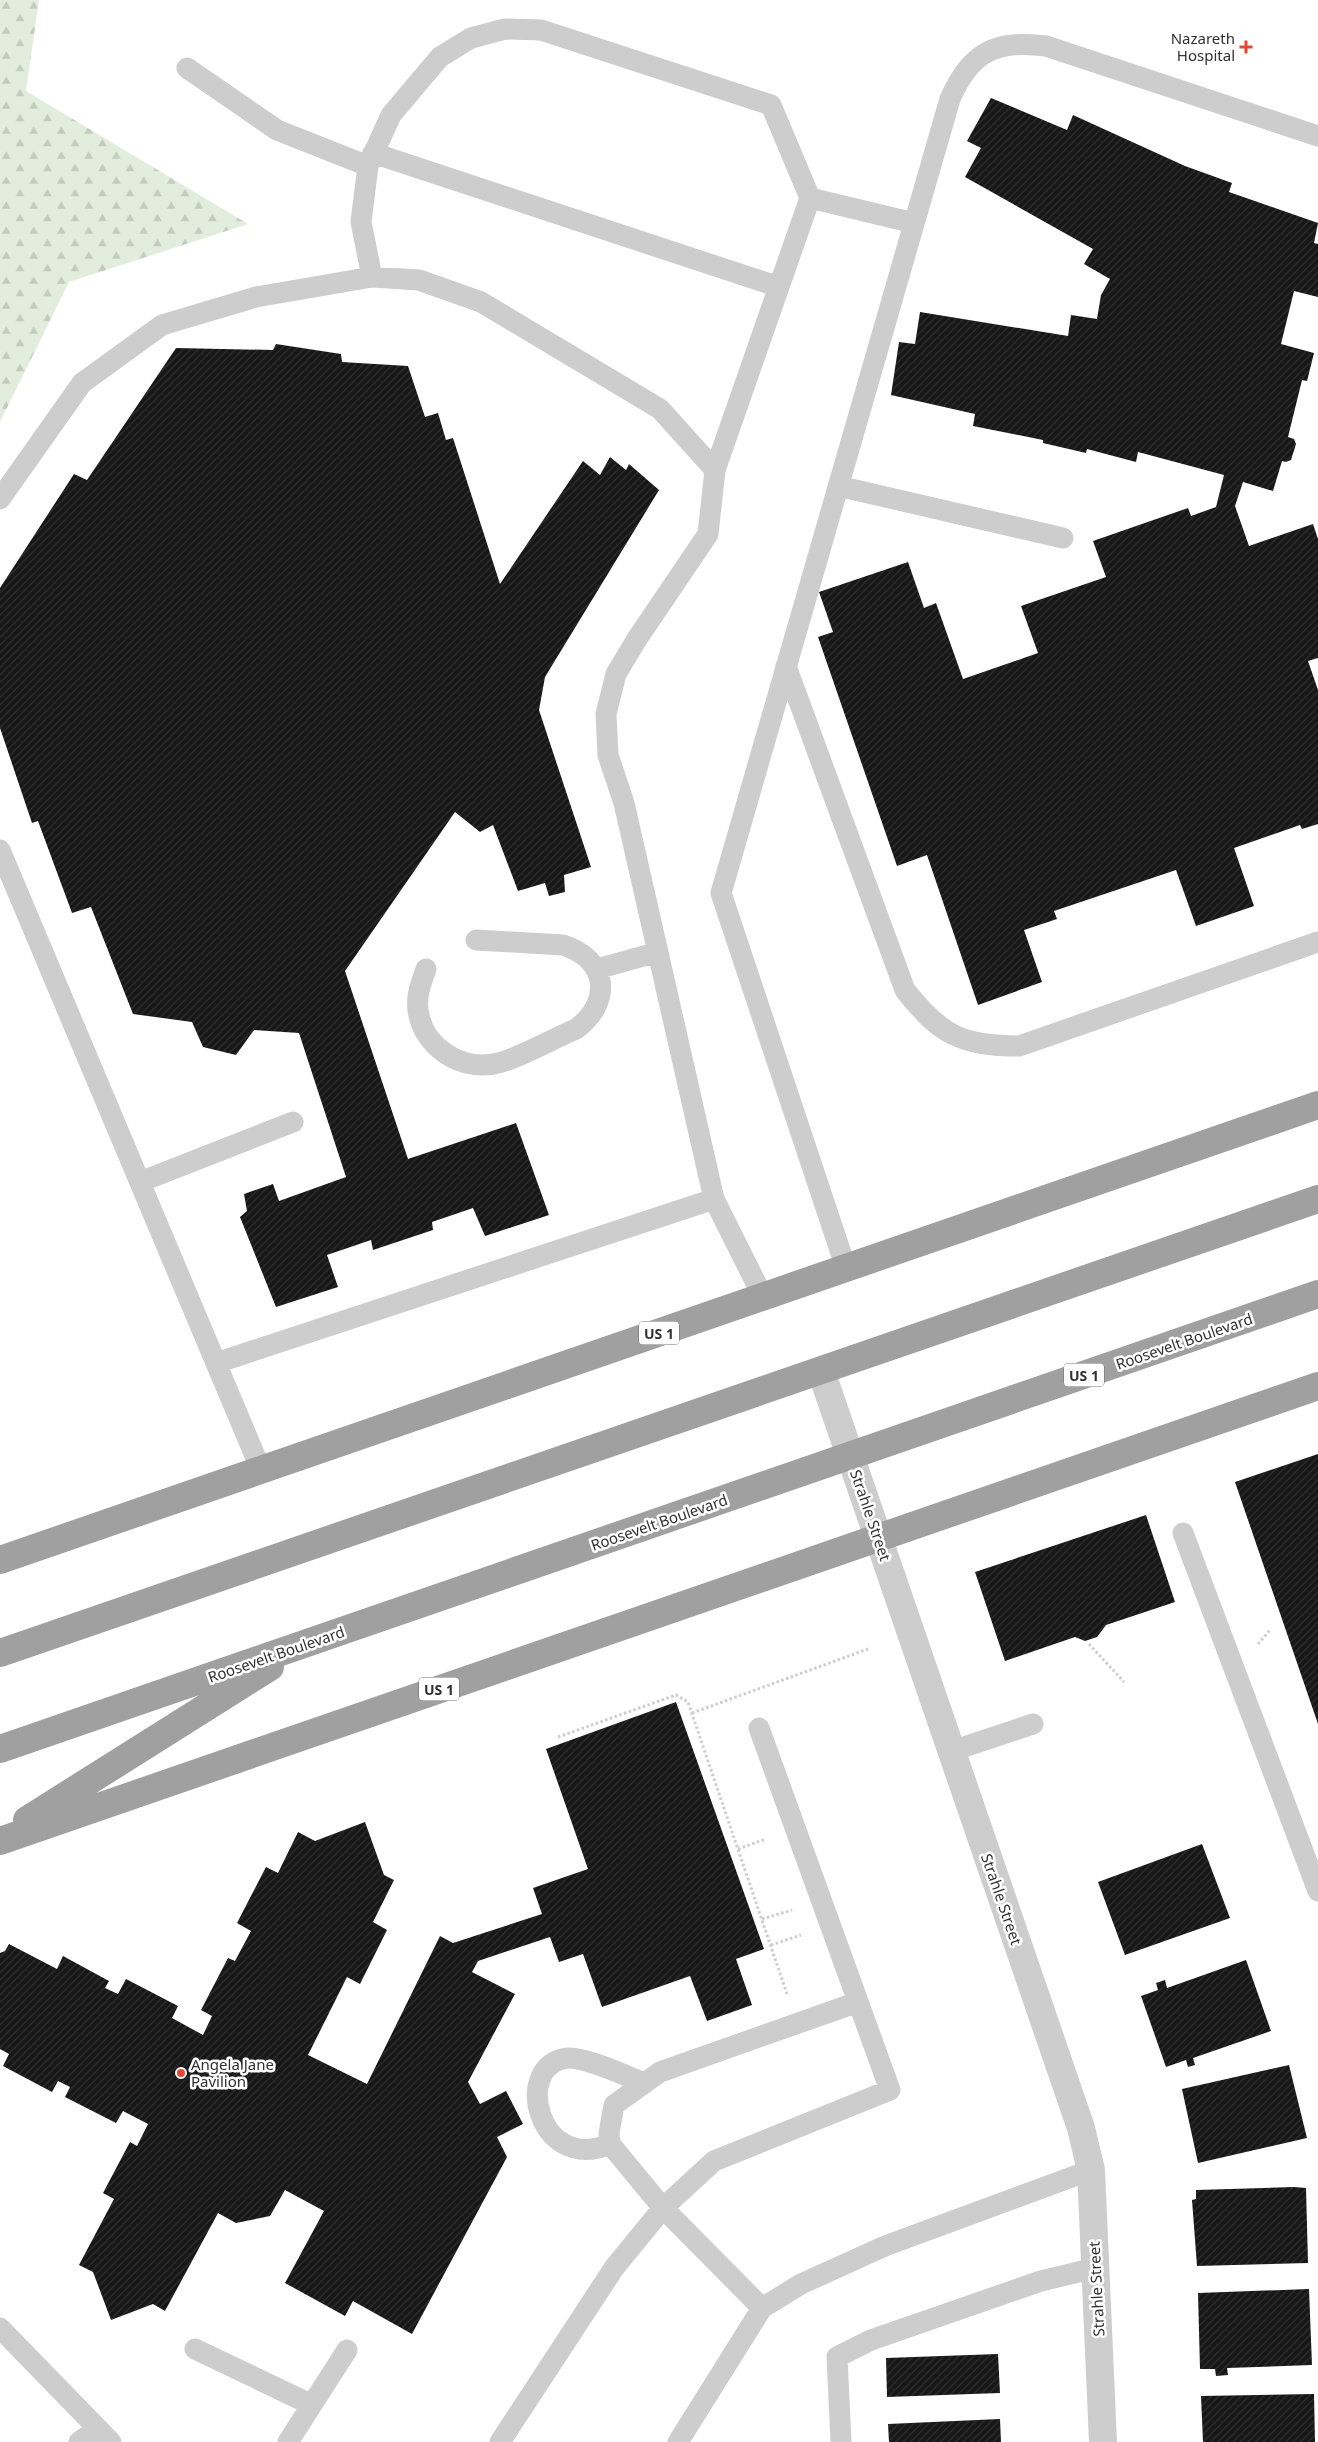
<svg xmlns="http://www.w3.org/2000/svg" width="1318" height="2442" viewBox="0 0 1318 2442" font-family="'Noto Sans',sans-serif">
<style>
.forest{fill:url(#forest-firs)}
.building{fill:url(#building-hatch)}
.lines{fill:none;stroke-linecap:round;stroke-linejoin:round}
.path{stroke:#cdcdcd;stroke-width:3;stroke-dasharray:2.5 2.5;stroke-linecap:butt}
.service{stroke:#cdcdcd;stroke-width:21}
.minor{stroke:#cdcdcd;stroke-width:28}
.trunk{stroke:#a0a0a0;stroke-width:28}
.poi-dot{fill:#e54734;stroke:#fff;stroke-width:2}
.labels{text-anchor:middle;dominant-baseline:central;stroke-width:5;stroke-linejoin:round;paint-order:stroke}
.shield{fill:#fff;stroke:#6e6e6e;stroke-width:1}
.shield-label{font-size:14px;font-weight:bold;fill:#303030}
.poi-label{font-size:15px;fill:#303030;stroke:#fff;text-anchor:end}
.street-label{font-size:15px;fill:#303030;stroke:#fff}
</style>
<defs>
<pattern id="forest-firs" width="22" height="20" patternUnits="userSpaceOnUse" patternTransform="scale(1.25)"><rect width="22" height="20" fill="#e3edde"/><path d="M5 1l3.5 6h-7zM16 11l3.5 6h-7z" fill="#c3ccbf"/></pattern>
<pattern id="building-hatch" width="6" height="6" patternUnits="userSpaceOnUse" patternTransform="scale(1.25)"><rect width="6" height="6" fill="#171717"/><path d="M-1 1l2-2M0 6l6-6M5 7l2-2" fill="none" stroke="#303030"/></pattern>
</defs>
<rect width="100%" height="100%" fill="#fff"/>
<!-- forest -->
<path class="forest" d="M0,0H39L26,91L248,224L69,282L0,422Z"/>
<!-- building -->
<path class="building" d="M991,98L1067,130L1073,115L1185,166L1232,183L1229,192L1318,223L1314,243L1318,244V297L1294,291L1281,344L1314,353L1307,381L1302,380L1288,437L1294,439L1296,444L1291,460L1286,462L1282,461L1273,491L1243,482L1235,506L1249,546L1313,524L1318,539V658L1308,661L1318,690V824L1302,829L1300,825L1234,848L1254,906L1196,926L1176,870L1054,911L1057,919L1024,930L1042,982L978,1005L927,855L897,866L818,637L833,632L819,592L908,562L924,608L936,603L963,679L1038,653L1021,606L1106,577L1093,541L1188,508L1191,516L1216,507L1224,475L1138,452L1136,462L1087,449L1086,453L1043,443V440L973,426L975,414L891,395L899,342L915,344L920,312L1068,336L1071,315L1097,319L1101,295L1110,279L1084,264L1093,249L965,177L981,148L967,141Z
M276,344L341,354L342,362L408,366L425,417L438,413L446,440L453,438L500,584L583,461L600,475L610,457L626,470L629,464L659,490L545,677L539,710L591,867L564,875L565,892L549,896L545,883L518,891L493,825L480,832L455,812L345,971L408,1159L516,1123L549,1215L485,1236L473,1208L432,1222L433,1230L373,1250L371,1240L327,1255L338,1287L276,1307L240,1217L247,1211L244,1194L273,1184L279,1201L346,1177L299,1033L254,1030L236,1055L203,1047L192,1022L133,1014L91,907L72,913L38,821L32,823L0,728V588L74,474L87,480L176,348L273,350Z
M1318,1454V1724L1235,1482Z
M1146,1515L1175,1602L1106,1625L1097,1637L1085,1641L1075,1637L1005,1661L975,1572Z
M676,1702L764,1949L736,1959L752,2005L707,2021L690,1976L602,2007L583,1954L559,1962L550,1937L478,1961L472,1972L515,1994L468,2082L480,2104L506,2091L523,2124L497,2137L507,2157L412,2334L353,2301L345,2316L285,2283L324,2211L285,2190L270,2216L236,2223L218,2213L165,2311L153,2304L111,2320L93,2272L79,2265L114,2199L103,2193L130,2142L137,2146L148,2124L123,2111L116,2123L65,2097L70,2087L58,2081L52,2092L3,2066L9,2054L0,2049V1953L5,1951L9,1944L57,1969L63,1956L109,1981L105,1988L118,1994L126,1979L178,2006L172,2018L203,2035L212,2016L201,2010L228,1958L235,1961L251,1931L237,1923L266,1867L278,1873L298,1832L315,1841L365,1822L384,1875L394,1880L373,1922L387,1930L360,1984L347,1977L308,2055L367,2084L440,1936L453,1943L542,1914L533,1888L588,1869L546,1749Z
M1202,1844L1230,1918L1125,1955L1098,1882Z
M1246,1960L1271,2031L1193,2058L1195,2065L1188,2067L1186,2060L1166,2067L1141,1996L1158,1990L1156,1983L1165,1980L1167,1988Z
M1289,2065L1307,2138L1198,2163L1182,2089Z
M1294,2187L1306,2188L1308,2263L1197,2266L1192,2200L1196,2199V2190Z
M1309,2289L1312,2365L1227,2368L1228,2375L1216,2376L1215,2369H1200L1198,2293Z
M998,2354L1000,2393L887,2397L886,2358Z
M1314,2394L1315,2442H1203L1201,2396Z
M1000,2419L1001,2442H889L888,2424Z"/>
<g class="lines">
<!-- path -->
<path class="path" d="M1089,1644L1124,1682
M1258,1644L1270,1630
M692,1713L868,1649
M558,1737L676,1695L688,1702L787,1994
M738,1849L766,1839
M762,1919L792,1910
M771,1945L801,1935"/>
<!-- service -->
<path class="service" d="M187,68L277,130L368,166
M373,153L779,287
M810,198L914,223
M715,470L660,409L481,302L419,280L372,277L361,222L368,166L391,115L440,57L471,38L505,29L541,30L771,105L810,198L715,470L708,534L637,639L616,674L606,714L608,755L624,803L714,1199L763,1297
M838,486L1063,538
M0,499L82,383L162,325L256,297L372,277
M786,666L905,990C940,1035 962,1046 1019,1046L1318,942
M0,850L261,1470
M426,969C421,983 416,996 418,1010C423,1048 462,1072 498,1063C520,1058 554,1038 576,1029C613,1002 608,959 563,945L476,940
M597,969L658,952
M140,1182L293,1122
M846,1268L721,893L950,99C970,53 995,39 1046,46L1318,136
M216,1363L714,1199
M1183,1533L1318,1891
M952,1751L1033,1724
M610,2144C537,2175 512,2063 568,2058C586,2057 626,2076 644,2083
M762,2308L663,2208L610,2144L609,2133L614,2105L660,2072L858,2002
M0,2328L111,2442
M195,2349L312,2405
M79,2442L98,2429
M288,2442L347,2350
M500,2442L614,2268L663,2208L714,2161L890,2090L759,1728
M678,2442L762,2308L801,2284L885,2246L1091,2170
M841,2442L837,2357L871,2340L1041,2281L1095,2268"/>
<!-- minor -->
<path class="minor" d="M821,1371L1081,2128L1091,2170L1103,2442"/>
<!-- trunk -->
<path class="trunk" d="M0,1560L1318,1105
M0,1653L1318,1199
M0,1749L1318,1294
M27,1820L270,1667
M0,1841L1318,1386"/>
</g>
<!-- markers -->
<g class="poi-dot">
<path d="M1243.5 39.5h5v5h5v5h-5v5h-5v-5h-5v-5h5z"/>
<circle cx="181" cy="2073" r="5"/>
</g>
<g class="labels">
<!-- shield labels -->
<g class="shield">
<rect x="639" y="1321.5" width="40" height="23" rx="4"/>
<rect x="1064" y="1363.5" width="40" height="23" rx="4"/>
<rect x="419" y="1677.5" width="40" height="23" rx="4"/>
</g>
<g class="shield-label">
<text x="659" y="1333">US 1</text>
<text x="1084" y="1375">US 1</text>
<text x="439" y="1689">US 1</text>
</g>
<!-- poi labels -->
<g class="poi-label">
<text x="1235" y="38">Nazareth<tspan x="1235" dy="17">Hospital</tspan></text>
<text x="191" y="2064" text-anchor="start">Angela Jane<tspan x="191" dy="17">Pavilion</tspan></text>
</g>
<!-- street labels -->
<g class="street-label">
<text transform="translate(1184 1341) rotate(-19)">Roosevelt Boulevard</text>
<text transform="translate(871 1515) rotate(71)">Strahle Street</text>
<text transform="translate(659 1522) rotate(-19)">Roosevelt Boulevard</text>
<text transform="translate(276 1654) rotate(-19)">Roosevelt Boulevard</text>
<text transform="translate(1002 1899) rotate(71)">Strahle Street</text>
<text transform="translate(1096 2289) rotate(-93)">Strahle Street</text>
</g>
</g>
</svg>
